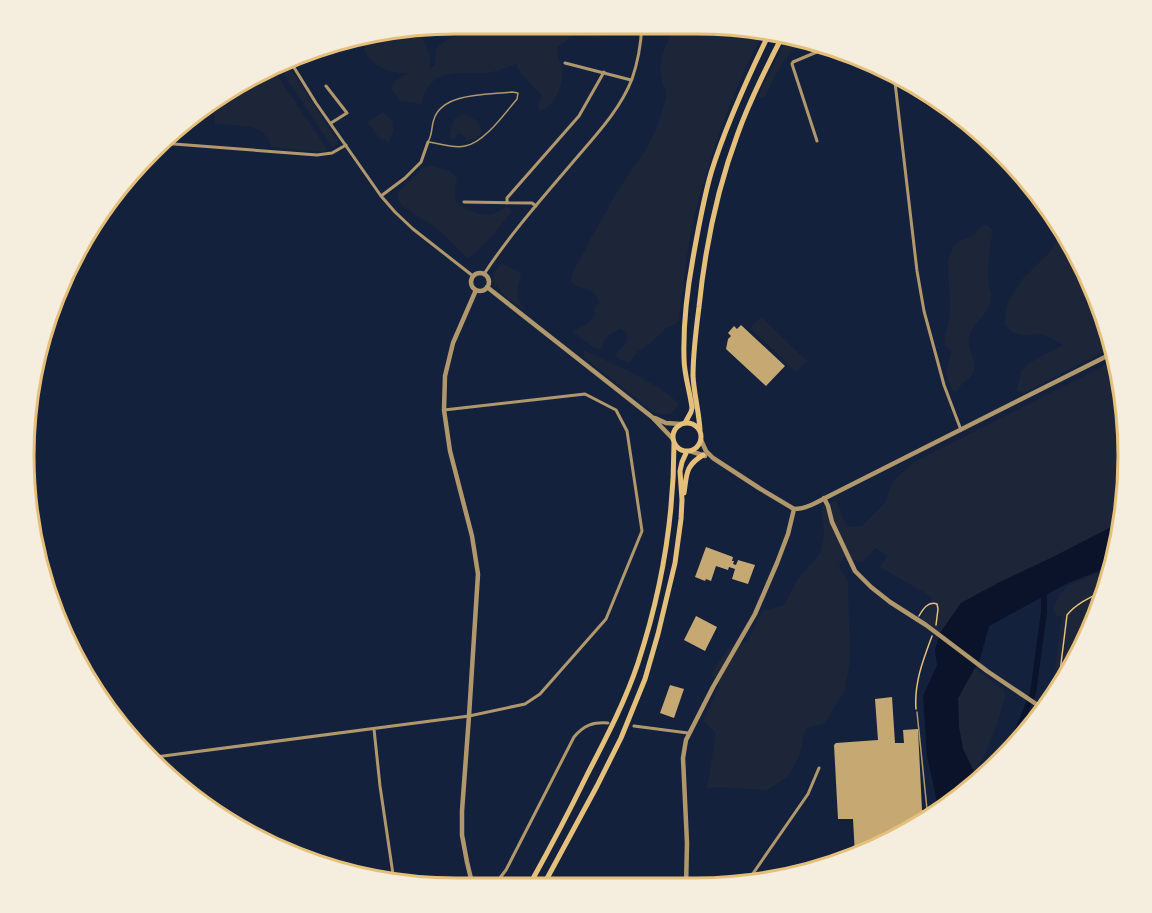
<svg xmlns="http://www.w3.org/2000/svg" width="1152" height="913" viewBox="0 0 1152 913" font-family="'Open Sans',sans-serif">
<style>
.green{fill:#1d2539}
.water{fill:#0b132b}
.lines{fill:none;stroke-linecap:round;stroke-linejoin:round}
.canal{stroke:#0b132b;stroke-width:6}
.building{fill:#c6a872}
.path{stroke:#e5c07b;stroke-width:1.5}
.service{stroke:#b1986c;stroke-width:1.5}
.minor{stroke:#b1986c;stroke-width:3}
.tertiary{stroke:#b1986c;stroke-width:4.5}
.trunk{stroke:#e5c07b;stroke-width:5}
.rim{fill:none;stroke:#e5c07b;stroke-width:3}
</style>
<rect width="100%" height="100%" fill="#14213d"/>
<!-- green -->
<path class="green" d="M503,24H603L601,37L598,38L573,35L569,37L566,42L558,46C555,54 561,61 562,70C564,84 554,107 540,111C536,105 539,102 542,96L522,75L516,64C506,68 496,72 485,73C467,74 445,69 431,83C426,87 423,97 421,104L400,101L391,88C394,79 402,78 408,73C391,74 373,67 364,51L368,36L419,29L431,58L429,69L435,65L436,50L442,42L475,27L487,25L504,28Z
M674,25H723L763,33C738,80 719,130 704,181C701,193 697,205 694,217C687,251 683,286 679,321L675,324L666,328L652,342L637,352L631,361L628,363L620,359L616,356L618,350C627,346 633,332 620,329C611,333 603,337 602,349L595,348L572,332C583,326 587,325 595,315L594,309L599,302C595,289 586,290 576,286L571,281L572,274L592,236L620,187L647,148L657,128L666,98V90L663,85L660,72L662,56Z
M787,38L820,44C814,45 806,42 801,45C784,53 773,82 765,97L761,98L759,95L761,89Z
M287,64L337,140L338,144L333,148L283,73L284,66Z
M263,73L270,74L277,73L283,84L327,149L322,152L271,147C266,122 235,126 215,124L214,102L241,82Z
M383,112L394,122L392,127L394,130L389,142L379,138L368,122Z
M463,114L476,120L477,122L480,124L482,133L477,138L467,141L465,137L458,133L455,139L449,138L454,119Z
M430,165L450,171L457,177L455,193L456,202C464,209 481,217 492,214C497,213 502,209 506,207L510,208L511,212C503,223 479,254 467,258L440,231L404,207L399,201L397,194L400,190L423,168Z
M982,225C988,225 990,226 993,231C989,249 987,268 989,286C989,289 991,292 991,295C993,312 975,320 970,335C965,347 977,357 974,370C971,380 961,383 957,391H953L946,375L951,352L945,344L944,339L948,324L950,309L948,260L954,246L959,241L974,235Z
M1061,230L1070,241L1105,318L1112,348L1071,368L1024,393L1017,390L1021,371L1029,363L1063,345C1056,341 1048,336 1040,334C1036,333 1035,334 1030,335C1019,336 1011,333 1004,324L1008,302L1024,277L1050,252L1060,236Z
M502,264L521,273C521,280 518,283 518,289C516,299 522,306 528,313L504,295L493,282L494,272Z
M761,317L807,361L796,372L750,328Z
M584,350C605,361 667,386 678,404C673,417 663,416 652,411L584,357Z
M1115,360L1124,400L1127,485L1121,522L1055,556L1000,582L961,603L940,633L921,618L932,599L925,593L880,567L888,556L875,548L863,562L843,558L839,566L848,582L850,661L845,690L824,724L806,728L799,757L787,777L767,790L717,787L707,789L716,733L703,721L719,687L712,673L728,648L747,642L762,611L784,605L797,580L820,554L824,535L822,507L836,501L847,527L862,526L885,503L892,482L916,461Z
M1113,567L1083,648L1052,698L1060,628L1062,616H1057L1053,609L1059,595L1069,585Z
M974,668L1004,690L1005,698L997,724L983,759L977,768L973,770L963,749L959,727L958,698Z"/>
<!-- water -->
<path class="water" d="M1121,522L1114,565L1068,583L989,626L980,659L958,698L959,727L963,749L977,778L981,782L939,811L927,756L923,696L937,665L935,650L940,633L961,603L1000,582L1055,556Z"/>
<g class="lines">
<!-- canal -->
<path class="canal" d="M1011,749L1033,693L1044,612V596"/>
</g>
<!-- building -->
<path class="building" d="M741,325L785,366L766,386L726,349L728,339L731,336L728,333L734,326L737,329Z
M706,547L733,557L732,561H734L733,564L736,565L738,560L755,565L748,584L732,579L735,569L729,567L728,570L716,566L711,581L706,579L705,581L695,577Z
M696,616L717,627L705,651L684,640Z
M670,685L684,689L674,718L660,713Z
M892,697L895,743H904L903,730L918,729L922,810H925L927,820L924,822L909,823V832L855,855L853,819H838L834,745L836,743L878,740L875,699Z
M819,869L808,874L785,878V871Z"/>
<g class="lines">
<!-- path -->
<path class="path" d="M919,616C923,609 928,601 937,604L938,609L936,625
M1058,688L1067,615C1077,603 1091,597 1105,590
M916,709C914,683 923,660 932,636"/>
<!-- service -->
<path class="service" d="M512,92L518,93L517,99C505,113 484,143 465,146C452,149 440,143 428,142C433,133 431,127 434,119C443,92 489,95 512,92Z
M917,712L928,819"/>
<!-- minor -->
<path class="minor" d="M290,61L316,103L381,196L395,212L413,229L473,276
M565,63L631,80
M894,74L917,271L924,311L944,385L961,430
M326,86L347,113L331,123
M817,141L792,64L793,62L831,46
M161,143L317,155L332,153L346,145
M381,196L405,178L421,162L428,142
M464,202L532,203L536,206
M507,203V198L579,116L604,72
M484,274C509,236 538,203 567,169C590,141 619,113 632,79C638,62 641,43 642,25
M634,726L688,733
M374,729L380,786L394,881
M148,758L469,716L525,704L540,694L606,619L642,531L627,431L616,410L585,394L444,410
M496,883L506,870L574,737C584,725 593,722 608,723
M745,885L808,794L819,768"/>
<!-- tertiary -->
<path class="tertiary" d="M471 282a9 9 0 1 1 18 0a9 9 0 1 1-18 0Z
M487,287L652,417L673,439
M655,418L666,423L681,424
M701,440L706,451L713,458L759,488L794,509
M690,451L705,456
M824,498L828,506L832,522L855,571L871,587L890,602L926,625L987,671L1045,710
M794,509C809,509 826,497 839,491L1113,353
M472,883L467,862L462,835V811L469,716L478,574L472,536L450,451L444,410L445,376L453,343L476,290
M686,887L687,843L683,758L686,740L713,687L755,614L777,563L788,534L794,509"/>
<!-- trunk -->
<path class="trunk" d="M673 437a14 14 0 1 1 28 0a14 14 0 1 1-28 0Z
M685,423L691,412L692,408C690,391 684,375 684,358C683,325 687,291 693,258C698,230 703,201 711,173C726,125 747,79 769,34
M700,430C699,412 694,394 693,376C693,353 696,330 699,307C705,248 717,189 738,133C750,100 766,68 782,37
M684,493C687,474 685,466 703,455
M530,884C550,848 569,812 587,775C606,738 625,702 638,663C661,593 674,517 674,443
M544,884L597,786L621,738L645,679L658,634L675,563L681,519L682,500L680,471L682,462L687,451"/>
</g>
<!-- crop -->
<path d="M0 0H1152V913H0ZM456 34H696A422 422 0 0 1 1118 456V456A422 422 0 0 1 696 878H456A422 422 0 0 1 34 456V456A422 422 0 0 1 456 34Z" fill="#f5edde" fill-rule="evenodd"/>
<path class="rim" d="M456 34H696A422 422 0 0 1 1118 456V456A422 422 0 0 1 696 878H456A422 422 0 0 1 34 456V456A422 422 0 0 1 456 34Z"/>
</svg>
